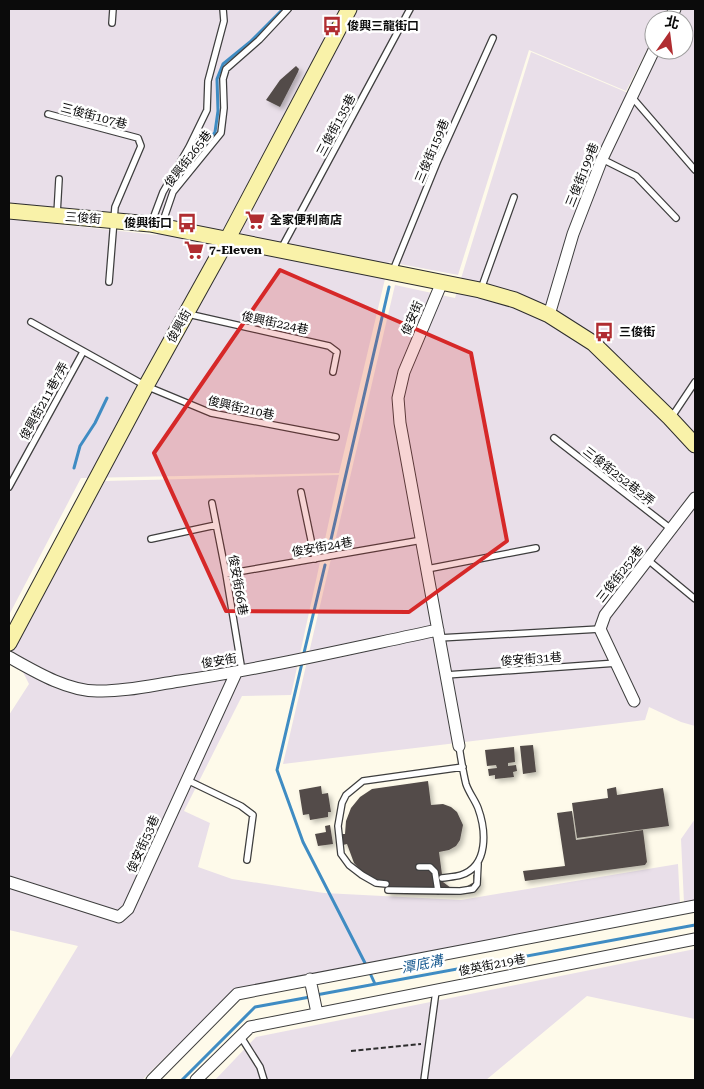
<svg xmlns="http://www.w3.org/2000/svg" width="704" height="1089" viewBox="0 0 704 1089" font-family="'Roboto Serif','Noto Sans TC',serif">
<style>
.industrial{fill:#e9dfe9}
.lines{fill:none;stroke-linecap:round;stroke-linejoin:round}
.stream{stroke:#3f8cc3;stroke-width:3}
.building{fill:#534c48;filter:url(#shadow)}
.lane-casing{stroke:#3e3e3e;stroke-width:8}
.street-casing{stroke:#3e3e3e;stroke-width:13}
.secondary-casing{stroke:#2d2d2d;stroke-width:17}
.path{stroke:#2d2d2d;stroke-width:2;stroke-dasharray:5 2.5;stroke-linecap:butt}
.lane{stroke:#fff;stroke-width:5.5}
.street{stroke:#fff;stroke-width:11}
.secondary{stroke:#f9f2a9;stroke-width:15}
.marked{fill:#d62828;fill-opacity:0.2;stroke:#d62828;stroke-width:4;stroke-linejoin:round}
.labels{text-anchor:middle;dominant-baseline:central;stroke-width:5;stroke-linejoin:round;paint-order:stroke}
.poi-label{font-size:12px;font-weight:bold;fill:#0b0b0b;stroke:#fff;text-anchor:start}
.street-label{font-size:12px;fill:#0b0b0b;stroke:#fff}
.water-label{font-size:14px;font-style:italic;fill:#1e5e93;stroke:#fff}
</style>
<defs>
<filter id="shadow"><feDropShadow dx="3" dy="3" stdDeviation="2.5" flood-color="#0004"/></filter>
</defs>
<rect width="100%" height="100%" fill="#fefaea"/>
<!-- industrial -->
<path class="industrial" d="M9,9H668L662,20H654V36L626,91L529,50L458,275L389,262L339,473L81,478L9,615V219L157,235L165,220L130,214L9,207Z
M677,9H695V491L606,607L695,507V726L681,722L649,707L645,720L283,764L395,285L455,298L531,52L633,95L656,50H684V20H672Z
M339,475L291,695L242,696L184,811L210,823L198,867L232,879L324,893L461,900L678,864L680,904L235,989L142,1080H9V1060L78,946L9,930V715L29,684L12,650L105,481Z
M695,819V901L684,903L681,839Z
M695,949V1019L587,996L486,1080H215L256,1037Z"/>
<g class="lines">
<!-- stream -->
<path class="stream" d="M206,145L215,132L218,111L217,79L223,64L250,42L283,9
M74,468L80,446L95,423L107,398
M329,548L389,287
M303,657L325,565
M302,663L277,770L303,842L365,963
M370,973L375,984
M316,995L695,925
M182,1080L255,1007L310,997"/>
</g>
<!-- building -->
<path class="building" d="M296,66L299,69L298,72L280,107L266,100L280,80Z
M533,745L536,772L523,774L520,746Z
M514,747L515,762L508,763V766L516,765L517,771L513,772L514,777L495,779V775L489,776L488,769L497,768L496,765L487,766L485,750Z
M428,781L431,805L443,804L451,807L457,812L463,825L460,840L456,846L449,850L439,852L443,882L451,888H464L474,882L473,875L479,874L480,885L477,890L472,893L454,895L387,894L385,880H376L364,874L354,863L347,844L343,845L342,834H345L346,821L351,808L360,797L372,789Z
M321,786L322,794L328,793L331,812H328V817L310,820L309,814L303,815L299,790Z
M616,787L617,795L663,788L669,826L577,838L572,803L608,798L607,789Z
M572,811L576,840L643,830L647,862L645,865L525,881L523,871L565,866L557,813Z
M330,825L333,844L318,846L315,834L326,832L325,826Z"/>
<g class="lines">
<defs>
<path id="lane" d="M112,23L113,9
M631,96L695,170
M48,114L138,138L141,146L115,207L109,282
M602,159L636,176L676,218
M57,214L59,179
M151,224L163,192L189,147L207,110L208,81L224,21L223,9
M162,224L173,192L221,133L224,108L223,79L226,69L259,40L288,9
M281,249L410,9
M392,273L438,160L493,38
M481,289L514,197
M188,314L329,346L337,352L333,372
M31,322L146,386L211,413L336,437
M671,418L695,382
M554,438L671,529
M9,487L83,352
M301,492L315,559
M212,503L226,574L242,671
M151,539L216,525
M648,560L695,599
M427,569L536,548
M226,574L422,540
M439,638L600,629
M446,675L617,663
M187,780L241,806L253,815L247,860
M419,867H430L435,872L438,891
M442,878C448,877 455,877 461,875C489,866 486,830 478,808C475,800 469,793 466,784C463,772 461,759 459,746
M386,884L376,883L362,875L349,865L341,854L338,826L342,803L346,795L363,781L463,767
M388,890L460,891L473,889L477,884L478,864
M241,1037L260,1067L264,1080
M424,1080L436,991"/>
<path id="street" d="M669,20L675,9
M442,282L404,372L398,398L400,423L459,746
M549,315L573,234L602,159L654,50
M9,657C34,671 67,691 97,691C124,692 153,685 180,681C267,668 352,648 438,630
M634,701L600,629L605,615L695,498
M9,882L119,917L128,909L236,673
M310,979L317,1013
M152,1080L237,994L695,906
M196,1080L250,1027L695,939"/>
<path id="secondary" d="M9,211L150,224L480,290L515,300L549,315L593,343L670,418L695,445
M9,643L146,386L227,240L349,9"/>
</defs>
<!-- lane casing -->
<use href="#lane" class="lane-casing"/>
<!-- street casing -->
<use href="#street" class="street-casing"/>
<!-- secondary casing -->
<use href="#secondary" class="secondary-casing"/>
<!-- path -->
<path class="path" d="M351,1051L421,1044"/>
<!-- lane -->
<use href="#lane" class="lane"/>
<!-- street -->
<use href="#street" class="street"/>
<!-- secondary -->
<use href="#secondary" class="secondary"/>
</g>
<!-- marked area -->
<path class="marked" d="M280,270L471,353L507,541L409,612L226,611L154,453Z"/>
<!-- icons -->
<defs>
<symbol id="bus-bare" viewBox="-9 -9 18 18"><path d="M-5-6H5V4H4V6H2V4H-2V6H-4V4H-5ZM-3.5-4V0h7V-4ZM-3.5 1.2v1.5H-2V1.2ZM2 1.2v1.5H3.5V1.2Z" fill="#b02d31" stroke="#fff" stroke-width="2.5" paint-order="stroke"/></symbol>
<symbol id="supermarket-bare" viewBox="-9 -9 18 18"><path d="M-6-5.5h2.5l.6 2H6L4.5 2H-2.5L-4.4-4H-6ZM-1.5 3.2a1.3 1.3 0 1 0 .1 0ZM3 3.2a1.3 1.3 0 1 0 .1 0Z" fill="#b02d31" stroke="#fff" stroke-width="2.5" paint-order="stroke"/></symbol>
</defs>
<g fill-rule="evenodd">
<use href="#bus-bare" x="318" y="12" width="28" height="28"/>
<use href="#supermarket-bare" x="241" y="206" width="28" height="28"/>
<use href="#bus-bare" x="173" y="209" width="28" height="28"/>
<use href="#supermarket-bare" x="180" y="236" width="28" height="28"/>
<use href="#bus-bare" x="590" y="318" width="28" height="28"/>
</g>
<g class="labels">
<!-- poi labels -->
<g class="poi-label">
<text x="347" y="26">俊興三龍街口</text>
<text x="270" y="220">全家便利商店</text>
<text x="172" y="223" text-anchor="end">俊興街口</text>
<text x="209" y="250">7-Eleven</text>
<text x="619" y="332">三俊街</text>
</g>
<!-- street labels -->
<g class="street-label">
<text transform="translate(94 116) rotate(15)">三俊街107巷</text>
<text transform="translate(336 125) rotate(-62)">三俊街135巷</text>
<text transform="translate(432 151) rotate(-67)">三俊街159巷</text>
<text transform="translate(188 159) rotate(-52)">俊興街265巷</text>
<text transform="translate(582 175) rotate(-68)">三俊街199巷</text>
<text transform="translate(83 218) rotate(4)">三俊街</text>
<text transform="translate(412 318) rotate(-67)">俊安街</text>
<text transform="translate(275 323) rotate(12)">俊興街224巷</text>
<text transform="translate(179 326) rotate(-61)">俊興街</text>
<text transform="translate(44 401) rotate(-61)">俊興街211巷7弄</text>
<text transform="translate(241 408) rotate(13)">俊興街210巷</text>
<text transform="translate(619 476) rotate(38)">三俊街252巷2弄</text>
<text transform="translate(322 547) rotate(-10)">俊安街24巷</text>
<text transform="translate(620 574) rotate(-52)">三俊街252巷</text>
<text transform="translate(238 585) rotate(80)">俊安街66巷</text>
<text transform="translate(531 659) rotate(-4)">俊安街31巷</text>
<text transform="translate(219 661) rotate(-9)">俊安街</text>
<text transform="translate(143 844) rotate(-66)">俊安街53巷</text>
<text transform="translate(492 965) rotate(-11)">俊英街219巷</text>
</g>
<!-- water labels -->
<g class="water-label">
<text transform="translate(422 964) rotate(-11)">潭底溝</text>
</g>
</g>
<!-- border -->
<rect width="704" height="1089" fill="none" stroke="#0b0b0b" stroke-width="20"/>
<!-- north arrow -->
<g transform="translate(669 35) rotate(14)"><circle r="24" fill="#ffffff" stroke="#9d9d9d"/>
<path d="M0-4L9 19L0 12L-9 19Z" fill="#b02d31"/>
<text y="-8" font-size="14" font-weight="bold" text-anchor="middle" fill="#0b0b0b">北</text>
</g>
</svg>
